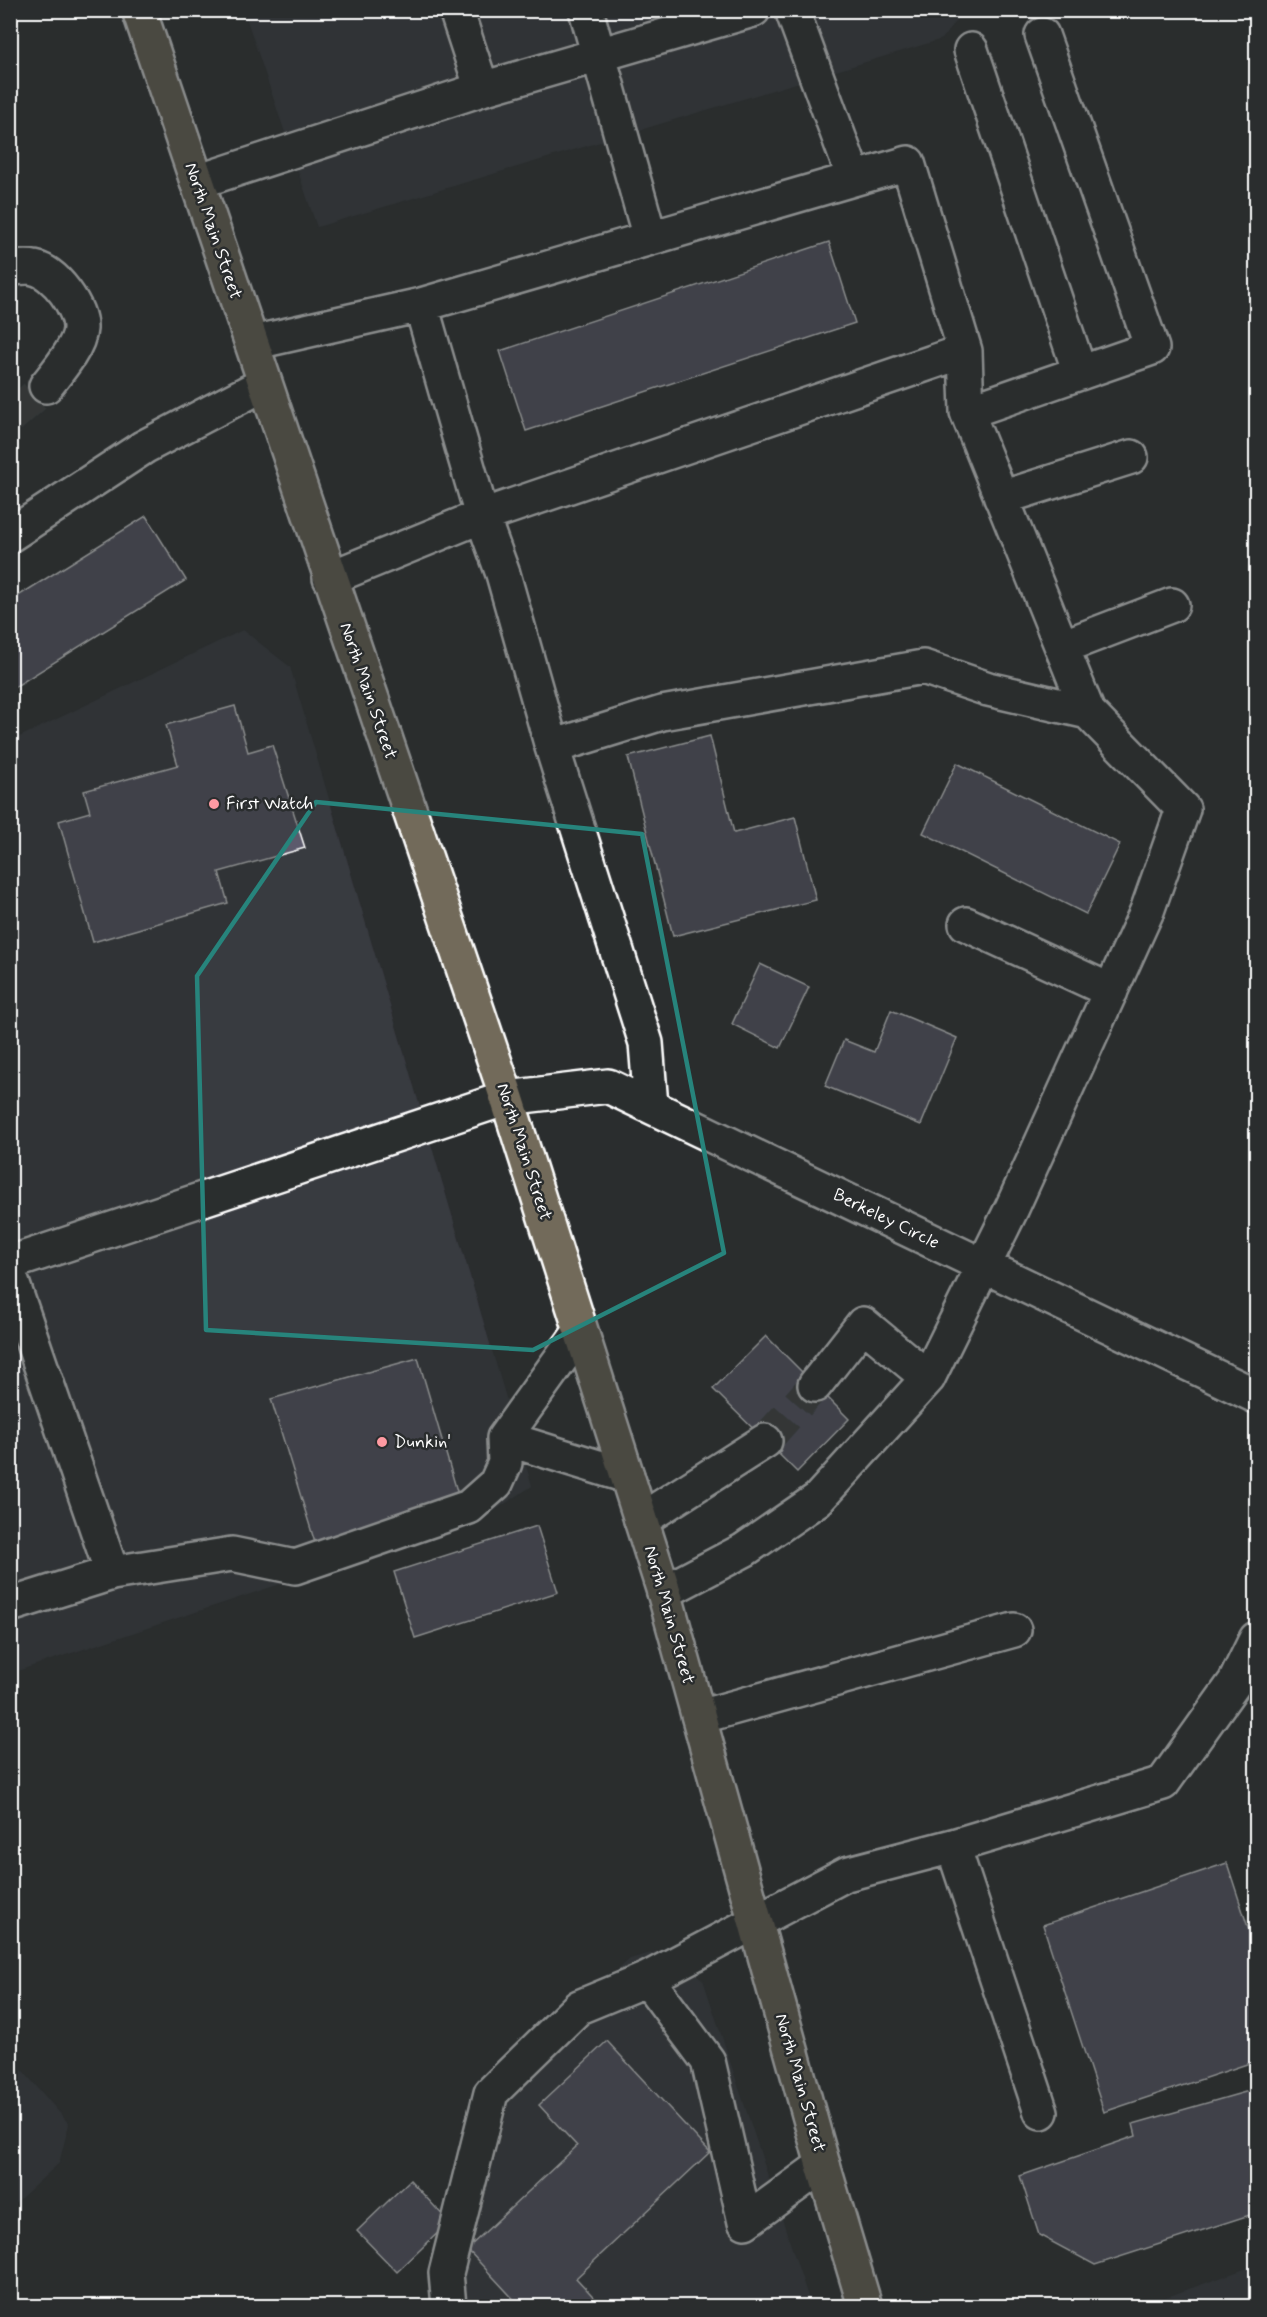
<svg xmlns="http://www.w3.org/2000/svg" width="1267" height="2317" viewBox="0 0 1267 2317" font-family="Mynerve,sans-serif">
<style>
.built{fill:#393a41}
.building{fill:#5b5a6c;stroke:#fff;stroke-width:1.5}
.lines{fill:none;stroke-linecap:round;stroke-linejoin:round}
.minor-tunnel{stroke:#3f4243;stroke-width:33;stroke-dasharray:33 16;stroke-linecap:butt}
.minor-casing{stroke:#fff;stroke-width:38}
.major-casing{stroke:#fff;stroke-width:38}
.minor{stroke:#2a2d2e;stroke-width:33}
.major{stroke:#726b5a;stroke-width:33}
.marked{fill:none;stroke:#27847c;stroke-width:4.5;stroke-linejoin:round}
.poi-dot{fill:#ff9aa2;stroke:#2a2d2e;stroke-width:2}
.labels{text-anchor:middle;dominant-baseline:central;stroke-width:5;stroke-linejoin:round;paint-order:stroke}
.street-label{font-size:18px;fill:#fff;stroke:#2a2d2e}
.poi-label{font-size:18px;fill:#fff;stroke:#2a2d2e;text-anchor:start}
</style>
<rect width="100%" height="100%" fill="#2a2d2e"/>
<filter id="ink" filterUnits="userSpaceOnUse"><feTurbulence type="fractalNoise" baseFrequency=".0167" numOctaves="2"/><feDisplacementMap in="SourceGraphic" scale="12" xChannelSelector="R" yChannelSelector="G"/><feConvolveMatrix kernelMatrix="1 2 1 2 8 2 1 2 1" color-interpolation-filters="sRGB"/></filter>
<g filter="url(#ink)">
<!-- built -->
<path class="built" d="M244,11H963L942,39L317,227Z
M243,630L290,667L532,1486L486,1516L11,1673V741Z
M666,1949L703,1980L811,2306H438L482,2092L630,1959Z
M10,2056L69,2124L59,2163L11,2207Z
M1256,2265V2306H1142Z"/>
<!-- building -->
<path class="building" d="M829,242L855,323L526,431L500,351Z
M146,516L186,580L10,690V601Z
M235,706L248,752L272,745L305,848L219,872L228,903L93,942L59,821L90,812L84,791L178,765L166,725Z
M710,736L734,833L795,817L816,900L673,936L628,757Z
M957,763L1120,844L1086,914L923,833Z
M760,964L809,987L780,1048L732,1024Z
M891,1010L957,1038L921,1125L825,1086L844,1040L874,1052Z
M766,1336L849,1419L797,1472L713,1389Z
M418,1358L459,1498L316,1546L271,1399Z
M537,1526L558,1592L415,1638L394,1572Z
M1227,1863L1256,1952V2061L1104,2112L1043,1925Z
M607,2041L710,2152L576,2278L602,2306H520L467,2249L577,2146L539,2105Z
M1256,2089V2213L1095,2265L1039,2235L1020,2176L1136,2136L1133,2124Z
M410,2180L449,2222L397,2272L357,2231Z"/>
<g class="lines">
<!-- minor-tunnel -->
<path class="minor-tunnel" d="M10,418L46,386
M765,1441L815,1385"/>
<defs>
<path id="minor" d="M456,10L482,89L753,10
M586,10L650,238
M792,10L854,178
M971,50L1080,373
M197,182L482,89
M10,268C18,268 27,266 34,268C55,272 81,308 80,329C79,347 57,372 46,386
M252,343L421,305
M965,351L967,412L1152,348L1042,35
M967,412L1088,712
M1001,498L1131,457
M10,535L144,447L264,384
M330,578L482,516L421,305L908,163L965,351L482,516L503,574L552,747L646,1043L651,1106
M1062,647L1172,605
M552,747L662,713L923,667L988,689L1088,712L1183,809L1147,911L1012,1208L928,1378L818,1499L744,1550L664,1592
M966,924L1111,991
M10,1263L507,1098L608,1086L1256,1396
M10,1276L112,1573L10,1605
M815,1385L863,1324L928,1378
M504,1438L627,1476
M641,1520L765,1441
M112,1573L232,1554L295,1567L469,1507L496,1483L505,1463L504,1438L580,1332
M699,1717L1014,1630
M953,1846L1041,2112
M647,1979L708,2061L745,2222L823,2165
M449,2306L446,2273L491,2093L579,2007L647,1979L846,1874L953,1846L1163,1783L1235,1682L1256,1639"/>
<path id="major" d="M139,10L507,1098L664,1592L823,2165L865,2306"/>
</defs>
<!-- minor casing -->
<use href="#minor" class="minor-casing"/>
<!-- major casing -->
<use href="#major" class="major-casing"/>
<!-- minor -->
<use href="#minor" class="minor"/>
<!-- major -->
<use href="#major" class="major"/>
</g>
</g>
<!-- marked area -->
<path d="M0 0H1267V2317H0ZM316,802L642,834L724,1253L533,1350L206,1330L197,976Z" fill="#2a2d2e" fill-opacity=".55" fill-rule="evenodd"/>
<path class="marked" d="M316,802L642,834L724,1253L533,1350L206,1330L197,976Z"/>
<!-- markers -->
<g class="poi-dot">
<circle cx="214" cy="804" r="6"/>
<circle cx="382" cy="1442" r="6"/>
</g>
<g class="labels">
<!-- street labels -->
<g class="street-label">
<text transform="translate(213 231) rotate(71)">North Main Street</text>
<text transform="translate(368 691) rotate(71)">North Main Street</text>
<text transform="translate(524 1152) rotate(72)">North Main Street</text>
<text transform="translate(886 1219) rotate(26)">Berkeley Circle</text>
<text transform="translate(669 1615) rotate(74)">North Main Street</text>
<text transform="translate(800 2083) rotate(74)">North Main Street</text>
</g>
<!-- poi labels -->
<g class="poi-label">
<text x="226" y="804">First Watch</text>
<text x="394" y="1442">Dunkin'</text>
</g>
</g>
<!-- margin -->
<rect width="1267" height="2317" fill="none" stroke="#2a2d2e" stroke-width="36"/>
<rect x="18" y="18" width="1231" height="2281" fill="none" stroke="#fff" stroke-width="2" filter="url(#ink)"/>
</svg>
